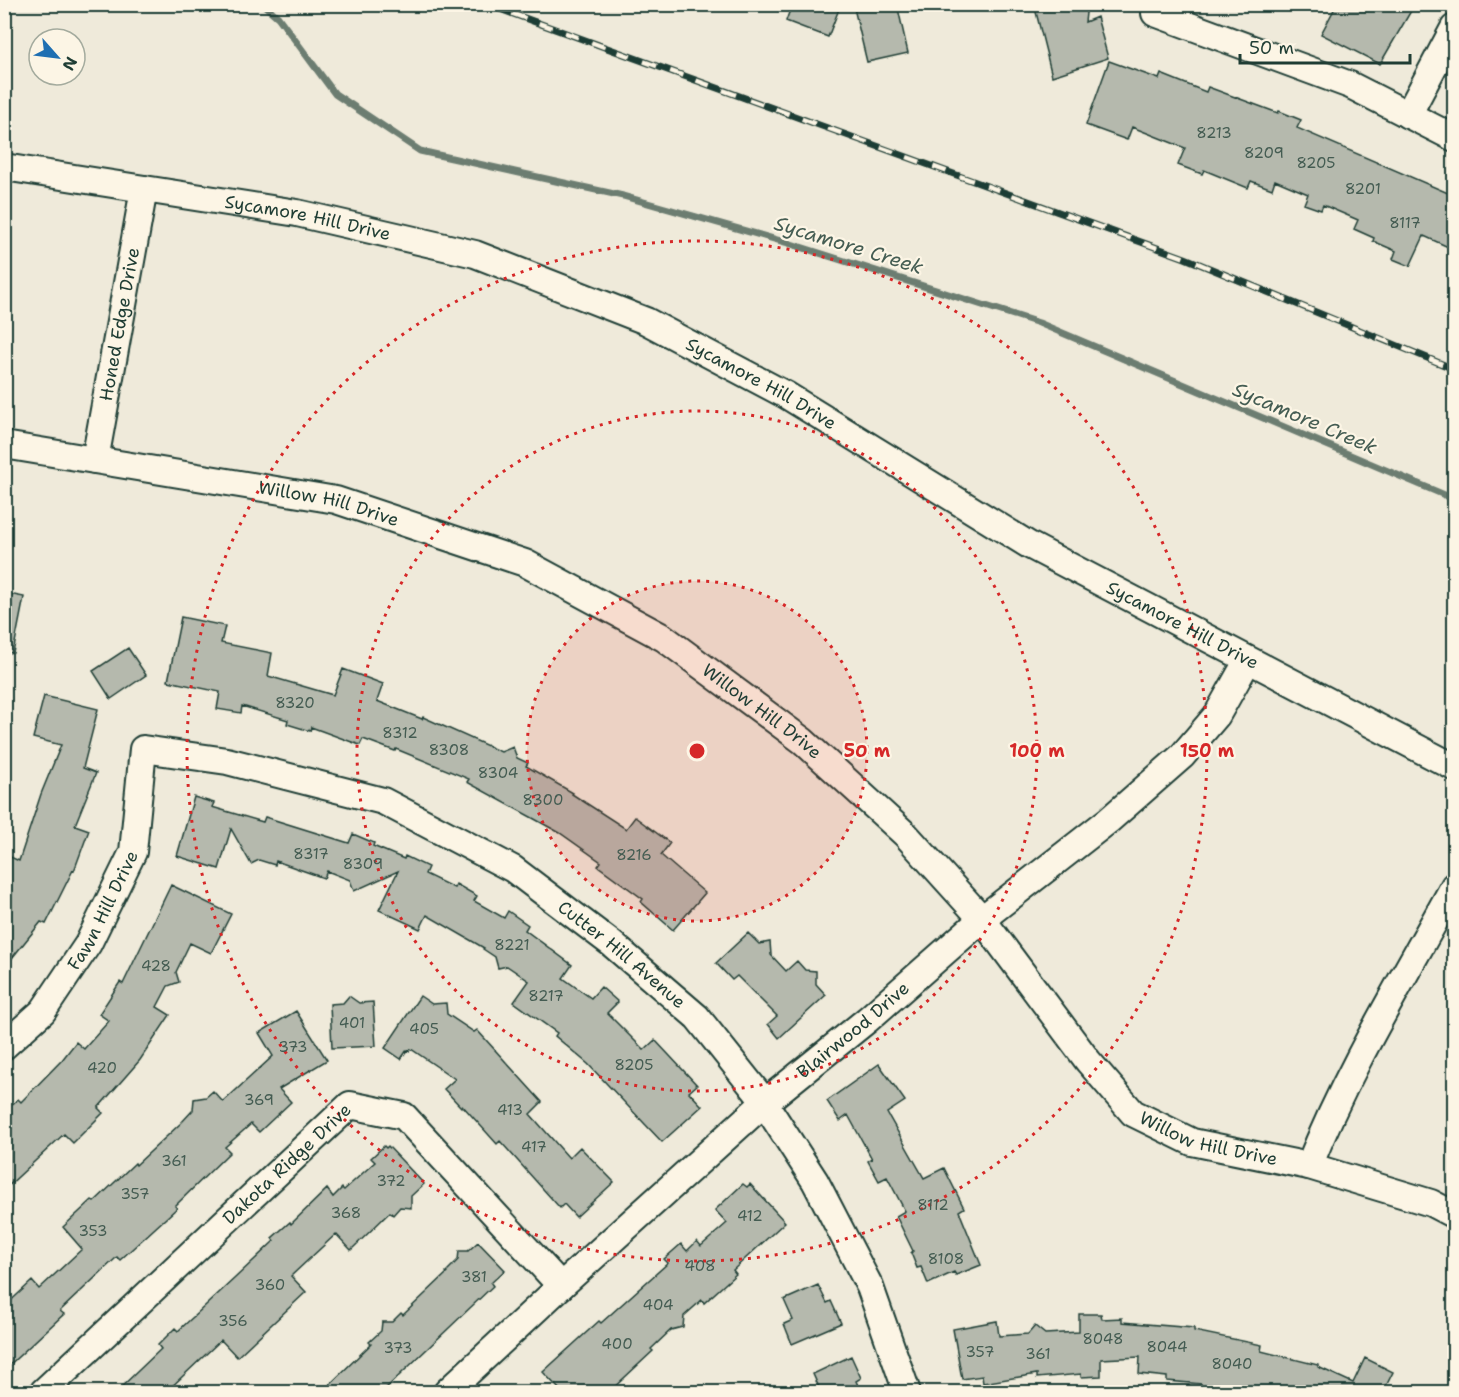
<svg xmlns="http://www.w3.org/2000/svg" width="1459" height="1397" viewBox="0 0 1459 1397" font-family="'Shantell Sans',sans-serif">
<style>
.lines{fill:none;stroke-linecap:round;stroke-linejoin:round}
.stream{stroke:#6c7d71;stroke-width:7}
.building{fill:#b5b9ad;stroke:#1f3d34;stroke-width:1.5}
.street-casing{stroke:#1f3d34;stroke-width:30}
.street{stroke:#fcf5e5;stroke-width:26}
.rail-casing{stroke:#1f3d34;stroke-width:7}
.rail{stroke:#fcf5e5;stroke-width:4.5;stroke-dasharray:14;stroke-linecap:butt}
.ring{fill:none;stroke:#d62828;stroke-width:3;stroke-dasharray:3 6}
.labels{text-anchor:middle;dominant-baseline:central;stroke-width:4.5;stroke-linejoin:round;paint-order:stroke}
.number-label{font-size:15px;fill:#445c52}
.street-label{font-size:18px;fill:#1f3d34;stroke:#fcf5e5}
.water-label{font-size:20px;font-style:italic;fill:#455d53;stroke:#fcf5e5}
.centre{fill:#d62828;stroke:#fcf5e5;stroke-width:3}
.ring-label{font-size:18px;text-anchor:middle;font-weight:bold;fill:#d62828;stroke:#fcf5e5;stroke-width:4.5;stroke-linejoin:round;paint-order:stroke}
</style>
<rect width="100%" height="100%" fill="#efeada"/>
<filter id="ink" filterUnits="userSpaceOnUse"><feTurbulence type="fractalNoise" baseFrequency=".0167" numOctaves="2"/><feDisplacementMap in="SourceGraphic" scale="12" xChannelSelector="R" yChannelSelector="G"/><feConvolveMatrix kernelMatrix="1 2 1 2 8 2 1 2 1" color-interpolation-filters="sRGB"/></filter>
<g filter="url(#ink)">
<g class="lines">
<!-- stream -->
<path class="stream" d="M263,4L278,17L335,94L420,151L623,196L788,243L1039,323L1454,499"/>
</g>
<!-- building -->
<path class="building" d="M792,4H841L828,37L786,21Z
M853,4H897L908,53L867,62Z
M1034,4H1087L1085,22L1097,17L1108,58L1052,76Z
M1337,4H1415L1380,64L1321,34Z
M1109,61L1159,79L1161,74L1206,92L1208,87L1278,113L1279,111L1301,120L1297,128L1455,196V250L1424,236L1410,266L1393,259L1396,251L1373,241L1374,238L1354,229L1358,220L1323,205L1321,210L1304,204L1308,194L1275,180L1272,189L1251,181L1248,188L1204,170L1202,174L1178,165L1185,148L1132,127L1127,140L1086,125Z
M4,593L24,597L13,653L4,652Z
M181,617L225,626L221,643L272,653L268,676L333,695L343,669L383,684L377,701L422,719L423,717L501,752L513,747L517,758L528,763L526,766L573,793L572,794L626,829L635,817L670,843L661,855L705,893L673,930L641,902L643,899L598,866L601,862L560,833L467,782L469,779L396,749L395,751L363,739L360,745L311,727L310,731L287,724L288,720L242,706L241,713L217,709L220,692L168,681Z
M128,648L146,675L111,699L93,671Z
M44,696L98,709L83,768L96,773L75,825L89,830L74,871L73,870L46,924L41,922L4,968V854L19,861L41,794L61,745L33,738Z
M194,797L214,803L212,807L263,822L265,817L349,843L353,834L374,843L373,846L404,859L405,856L428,867L425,874L454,888L456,884L477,896L474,901L504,918L508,911L528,925L525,930L572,965L563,978L591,998L601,987L618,1002L607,1013L644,1050L655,1040L697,1085L689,1092L702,1106L662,1142L588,1064L555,1036L557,1033L514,1002L529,981L507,966L498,968L495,957L483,949L484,948L427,915L420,929L379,910L398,871L354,891L350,880L327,871L324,878L276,861L275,865L259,860L251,864L231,829L219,869L177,856Z
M171,885L231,914L211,953L190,943L176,972L179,982L168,986L157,1007L170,1015L140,1060L98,1108L103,1113L73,1143L64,1134L4,1190V1112L18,1099L21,1102L62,1060L76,1042L84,1049L109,1021L99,1014L120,982L123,984Z
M748,933L759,944L770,942L771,955L786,971L797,961L805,970L816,971V984L826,995L779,1038L768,1024L777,1016L737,976L732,980L716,963Z
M349,996L359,1003L373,1002L376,1046L332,1048L330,1004L343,1003Z
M420,996L432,1004L446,1003L447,1014L474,1032L477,1030L542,1102L530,1114L569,1158L580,1147L614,1182L576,1217L564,1204L560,1208L500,1141L497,1144L462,1105L461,1107L444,1089L455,1079L411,1049L409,1051L407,1050L401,1059L385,1048Z
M296,1011L327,1060L279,1089L291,1102L259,1132L251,1124L225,1147L230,1152L175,1206L177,1208L120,1260L117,1257L60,1311L64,1314L4,1370V1307L32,1281L39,1289L82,1249L63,1227L92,1200L94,1202L135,1163L136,1165L181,1123L193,1110L194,1099L206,1097L213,1091L223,1102L273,1056L259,1033Z
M879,1064L905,1101L887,1113L924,1178L944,1168L964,1208L959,1211L981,1265L956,1275L954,1272L928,1284L921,1267L917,1268L911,1253L913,1251L896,1216L905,1211L887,1177L879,1181L868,1161L872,1159L848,1115L840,1121L827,1101Z
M384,1146L386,1148L388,1146L424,1184L411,1196V1208L400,1207L393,1215L390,1212L351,1250L336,1234L291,1276L306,1292L237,1357L221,1340L166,1392H116L161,1349L158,1345L175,1328L178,1331L235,1278L274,1241L272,1238L290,1222L291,1224L327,1189L333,1197L342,1188L344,1190L375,1162L371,1158Z
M743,1184L747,1187L750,1184L785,1222L733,1270L736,1274L704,1303L702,1300L684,1316L683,1327L671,1330L651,1349L653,1351L609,1392H562L543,1372L599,1321L601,1323L668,1263L664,1259L681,1244L687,1251L697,1241L701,1246L727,1223L715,1210Z
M478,1242L505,1270L491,1283L493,1286L382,1392H322L371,1344L369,1342L381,1331L382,1322H392L401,1313L403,1315L447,1273L446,1272L458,1260L459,1251H468Z
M818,1285L827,1303L831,1301L841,1323L792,1344L784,1324L793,1320L784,1300Z
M1079,1314H1101L1102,1319L1122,1318V1322L1194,1328V1331L1262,1345L1261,1351L1318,1365V1367L1353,1383L1365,1358L1393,1372L1383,1392H1276L1225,1383L1224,1391L1200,1386L1201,1384L1167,1381V1377L1139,1374L1140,1357L1101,1359V1376L1081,1377V1374L1037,1378V1374L983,1383L982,1376L962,1379L953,1329L997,1321L999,1336L1028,1334L1035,1326L1045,1334L1079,1332Z
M851,1356L861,1378L856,1381L861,1392H821L813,1374Z"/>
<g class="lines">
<defs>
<g id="street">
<path d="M1159,4L1155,13L1350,85L1454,138"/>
<path d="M1408,115L1454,28"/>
<path id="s1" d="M4,167L297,213L475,254L646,321L786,395L1029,545L1454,767"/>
<path id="s2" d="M4,445L336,500L525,563L664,638L803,741L906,835L982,919L1088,1061L1133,1113L1192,1142L1309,1166L1431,1203L1454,1215"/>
<path id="s3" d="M95,460L144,189"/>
<path id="s4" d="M4,1046L43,1011L88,944L133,852L143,749L227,761L383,801L513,869L612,944L697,1017L760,1096L815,1181L870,1287L907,1392"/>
<path d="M1309,1166C1348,1068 1404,978 1454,886"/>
<path id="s5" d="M43,1392L350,1105L404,1116L561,1286"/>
<path id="s6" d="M447,1392L561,1286L764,1103L867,1020L982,919L1109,820L1182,756L1217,715L1248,660"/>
</g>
</defs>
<!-- street casing -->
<use href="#street" class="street-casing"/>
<!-- street -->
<use href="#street" class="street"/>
<defs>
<path id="rail" d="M486,4L1185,258L1454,369"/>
</defs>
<!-- rail casing -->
<use href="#rail" class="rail-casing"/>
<!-- rail -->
<use href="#rail" class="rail"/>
</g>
</g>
<!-- distance rings -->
<circle cx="697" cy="751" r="170" fill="#d62828" fill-opacity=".12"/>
<g class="ring">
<circle cx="697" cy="751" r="170"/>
<circle cx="697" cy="751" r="340"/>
<circle cx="697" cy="751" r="510"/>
</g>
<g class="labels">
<!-- number labels -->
<g class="number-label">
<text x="1214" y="133">8213</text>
<text x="1264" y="153">8209</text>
<text x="1316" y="163">8205</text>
<text x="1363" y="189">8201</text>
<text x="1405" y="223">8117</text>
<text x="295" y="703">8320</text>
<text x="400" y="733">8312</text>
<text x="449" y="750">8308</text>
<text x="498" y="773">8304</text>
<text x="543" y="800">8300</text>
<text x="311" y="854">8317</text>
<text x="634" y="855">8216</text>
<text x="363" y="864">8309</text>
<text x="512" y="945">8221</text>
<text x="156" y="966">428</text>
<text x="546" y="996">8217</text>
<text x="352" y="1023">401</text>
<text x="424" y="1029">405</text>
<text x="293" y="1047">373</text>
<text x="634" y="1065">8205</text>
<text x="102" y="1068">420</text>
<text x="259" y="1100">369</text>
<text x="510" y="1110">413</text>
<text x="534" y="1147">417</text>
<text x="174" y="1161">361</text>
<text x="391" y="1181">372</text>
<text x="135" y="1194">357</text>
<text x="933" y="1205">8112</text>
<text x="346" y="1213">368</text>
<text x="750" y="1216">412</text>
<text x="93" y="1231">353</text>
<text x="946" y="1259">8108</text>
<text x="700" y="1266">408</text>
<text x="474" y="1277">381</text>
<text x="270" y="1285">360</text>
<text x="658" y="1305">404</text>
<text x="233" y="1321">356</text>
<text x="1103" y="1339">8048</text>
<text x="617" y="1344">400</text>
<text x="1167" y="1347">8044</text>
<text x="398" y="1348">373</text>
<text x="980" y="1352">357</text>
<text x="1038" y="1354">361</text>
<text x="1232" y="1364">8040</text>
</g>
<!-- street labels -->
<g class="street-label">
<text stroke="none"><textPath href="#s1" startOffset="308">Sycamore Hill Drive</textPath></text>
<text stroke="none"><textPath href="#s3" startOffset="138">Honed Edge Drive</textPath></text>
<text stroke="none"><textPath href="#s1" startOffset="794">Sycamore Hill Drive</textPath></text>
<text stroke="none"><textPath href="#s2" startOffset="330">Willow Hill Drive</textPath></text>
<text stroke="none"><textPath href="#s1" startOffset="1280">Sycamore Hill Drive</textPath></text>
<text stroke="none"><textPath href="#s2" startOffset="816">Willow Hill Drive</textPath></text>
<text stroke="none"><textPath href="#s4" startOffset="170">Fawn Hill Drive</textPath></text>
<text stroke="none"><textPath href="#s4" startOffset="870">Cutter Hill Avenue</textPath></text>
<text stroke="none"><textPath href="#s6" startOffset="544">Blairwood Drive</textPath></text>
<text stroke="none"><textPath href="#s2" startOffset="1446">Willow Hill Drive</textPath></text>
<text stroke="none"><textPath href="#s5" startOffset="334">Dakota Ridge Drive</textPath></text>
</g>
<!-- water labels -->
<g class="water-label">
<text transform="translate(849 245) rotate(17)">Sycamore Creek</text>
<text transform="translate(1305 418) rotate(23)">Sycamore Creek</text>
</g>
</g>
<circle cx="697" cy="751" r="9" class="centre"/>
<g class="ring-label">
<text x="867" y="757">50 m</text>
<text x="1037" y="757">100 m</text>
<text x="1207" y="757">150 m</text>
</g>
<!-- margin -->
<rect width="1459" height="1397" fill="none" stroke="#fcf5e5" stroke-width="24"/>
<rect x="12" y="12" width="1435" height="1373" fill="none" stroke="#1f3d34" stroke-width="2" filter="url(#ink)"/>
<!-- north arrow -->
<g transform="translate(57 57) rotate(118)"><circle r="28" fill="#fcf5e5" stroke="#a4ab9e" stroke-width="1.5"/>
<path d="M0-4.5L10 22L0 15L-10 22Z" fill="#1f6fb2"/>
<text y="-9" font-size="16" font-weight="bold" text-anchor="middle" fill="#1f3d34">N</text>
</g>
<!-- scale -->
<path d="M1240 54v9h170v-9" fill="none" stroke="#1f3d34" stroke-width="3"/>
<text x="1249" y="54" font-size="18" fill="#1f3d34" stroke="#fcf5e5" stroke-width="4.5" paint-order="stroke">50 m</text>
</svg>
